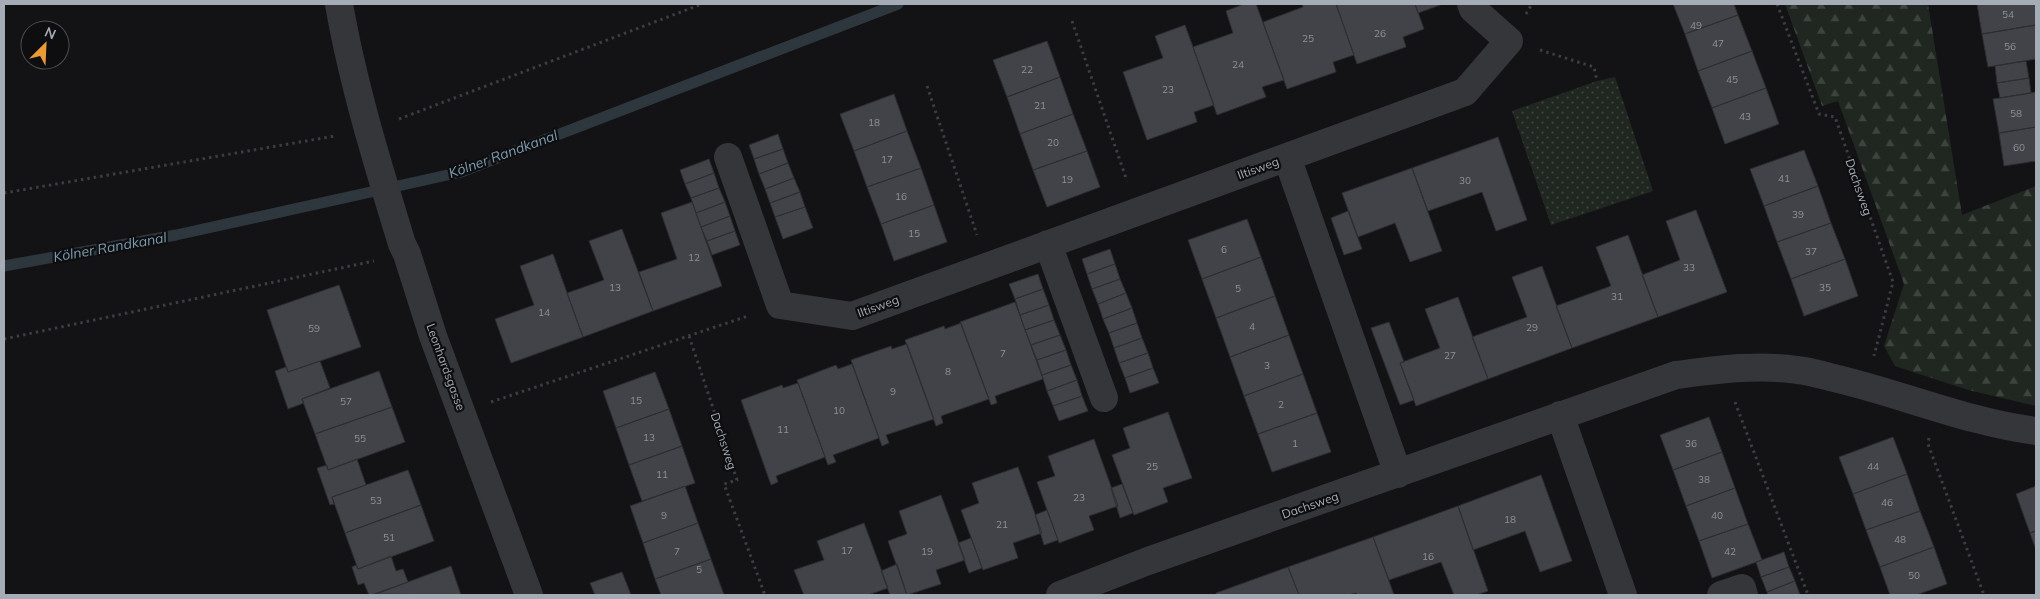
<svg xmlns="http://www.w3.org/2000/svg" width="2040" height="599" viewBox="0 0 2040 599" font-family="Mulish,sans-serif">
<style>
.grass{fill:url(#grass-dots)}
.forest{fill:url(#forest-firs)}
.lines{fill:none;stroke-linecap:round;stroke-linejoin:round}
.stream{stroke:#2d373d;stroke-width:11}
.building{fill:#424348;stroke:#2d2e31}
.path{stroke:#3a3d41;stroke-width:3;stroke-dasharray:2.5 4;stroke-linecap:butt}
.minor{stroke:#34363a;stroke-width:28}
.labels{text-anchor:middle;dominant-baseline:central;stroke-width:4.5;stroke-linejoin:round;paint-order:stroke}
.number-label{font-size:10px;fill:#8c929a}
.street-label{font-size:12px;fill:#a5acb5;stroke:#0e0e10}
.water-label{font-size:14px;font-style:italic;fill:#7d9daf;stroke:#0e0e10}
</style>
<defs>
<pattern id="grass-dots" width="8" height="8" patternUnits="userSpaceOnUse" patternTransform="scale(1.25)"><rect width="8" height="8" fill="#202720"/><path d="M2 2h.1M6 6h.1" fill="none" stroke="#3d443e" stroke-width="1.8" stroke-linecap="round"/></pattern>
<pattern id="forest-firs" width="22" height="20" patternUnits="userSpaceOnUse" patternTransform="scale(1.25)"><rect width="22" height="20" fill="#202720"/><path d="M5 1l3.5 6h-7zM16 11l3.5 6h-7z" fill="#3d443e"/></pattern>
</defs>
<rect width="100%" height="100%" fill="#131315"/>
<!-- grass -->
<path class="grass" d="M1615,77L1653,191L1551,225L1512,111L1597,81Z"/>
<!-- forest -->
<path class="forest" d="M1785,4H1928L1962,215L2036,186V406L1968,390L1895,366L1884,346L1904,284L1838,101L1822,106Z"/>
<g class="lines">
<!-- stream -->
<path class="stream" d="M4,266L176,235L461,172L898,4"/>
</g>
<!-- building -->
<path class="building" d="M1244,4H1256L1284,80L1262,87L1266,97L1217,115L1193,47L1233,33L1226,11Z
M1302,4H1336L1354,55L1333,62L1336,72L1287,89L1263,22L1303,7Z
M1336,4H1415L1424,29L1403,37L1406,47L1357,64Z
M1415,4H1443L1418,13Z
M1673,4H1734L1738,15L1685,34Z
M1977,4H2036V25L1982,34Z
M1738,15L1752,51L1698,71L1685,34Z
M1185,25L1214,105L1194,112L1197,122L1147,140L1123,72L1163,58L1155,36Z
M2036,25V59L1988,67L1982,34Z
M1047,41L1060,77L1007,97L993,60Z
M1752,51L1766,88L1712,108L1698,71Z
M2026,61L2029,78L1997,83L1995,66Z
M1060,77L1073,114L1020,134L1007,97Z
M2029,78L2031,93L2000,98L1997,83Z
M1766,88L1779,124L1725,144L1712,108Z
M2036,92V127L1999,133L1993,99Z
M894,94L907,131L854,151L840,114Z
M1073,114L1087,151L1033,170L1020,134Z
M2036,127V161L2004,166L1999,133Z
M907,131L921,168L867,187L854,151Z
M778,134L783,149L754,159L749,145Z
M1498,137L1527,220L1496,231L1482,192L1428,211L1412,168Z
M783,149L788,163L759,174L754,159Z
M1804,150L1818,186L1764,206L1750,169Z
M1087,151L1100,187L1047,207L1033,170Z
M709,159L714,173L685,184L680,170Z
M788,163L794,178L765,189L759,174Z
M921,168L934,205L881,224L867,187Z
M1412,168L1442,251L1410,262L1395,223L1358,237L1342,193Z
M714,173L719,188L691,198L685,184Z
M794,178L800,192L770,203L765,189Z
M1818,186L1831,223L1777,242L1764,206Z
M719,188L725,202L696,213L691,198Z
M800,192L805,207L775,217L770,203Z
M692,202L722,286L653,311L639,272L677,259L661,213Z
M725,202L730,216L701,227L696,213Z
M934,205L947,242L894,261L881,224Z
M805,207L813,228L783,239L775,217Z
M1696,210L1727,292L1658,317L1642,275L1680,260L1666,221Z
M1348,211L1362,249L1344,255L1331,218Z
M730,216L735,231L707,241L701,227Z
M1247,219L1261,257L1202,279L1188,240Z
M1831,223L1845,259L1791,279L1777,242Z
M622,229L653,311L583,337L567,293L604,280L589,241Z
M735,231L740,245L712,255L707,241Z
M1628,235L1658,317L1572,348L1556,306L1611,286L1596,247Z
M1110,249L1115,264L1087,274L1082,259Z
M553,254L583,337L511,363L495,319L534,305L520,266Z
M1261,257L1275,296L1216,318L1202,279Z
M1845,259L1858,296L1804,316L1791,279Z
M1115,264L1120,279L1092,289L1087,274Z
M1542,266L1572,348L1488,379L1472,337L1527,317L1512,277Z
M1038,274L1043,289L1015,299L1009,284Z
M1120,279L1126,293L1098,304L1092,289Z
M339,285L361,347L288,372L267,310Z
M1043,289L1049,305L1020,315L1015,299Z
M1126,293L1132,308L1103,319L1098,304Z
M1275,296L1289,335L1230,357L1216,318Z
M1458,297L1488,379L1416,406L1400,363L1440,348L1425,309Z
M1015,302L1043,379L995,396L997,403L991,405L960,322Z
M1049,305L1054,320L1025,330L1020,315Z
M1132,308L1137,323L1109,333L1103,319Z
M1054,320L1060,335L1031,345L1025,330Z
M1389,322L1404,362L1400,363L1414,400L1400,405L1371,328Z
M961,323L989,399L941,416L943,423L936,426L905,340L944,326L945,329Z
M1137,323L1142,338L1114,348L1109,333Z
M1060,335L1066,350L1037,360L1031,345Z
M1289,335L1303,374L1244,396L1230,357Z
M1142,338L1148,353L1119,363L1114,348Z
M907,344L934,419L886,435L889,443L882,446L851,360L891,346L892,349Z
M1066,350L1071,365L1042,375L1037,360Z
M1148,353L1153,368L1125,378L1119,363Z
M320,361L330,388L302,399L304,403L288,409L275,371L286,367L288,372Z
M852,364L879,438L833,455L836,462L828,465L797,380L836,365L838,369Z
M1071,365L1077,380L1047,391L1042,375Z
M1153,368L1159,383L1130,393L1125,378Z
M379,371L392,407L315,434L302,399Z
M655,372L669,409L616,428L603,391Z
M1303,374L1317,413L1258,434L1244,396Z
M1077,380L1082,396L1053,406L1047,391Z
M798,383L825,457L776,476L778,482L771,485L741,400L782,385L783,388Z
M1082,396L1088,411L1059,421L1053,406Z
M392,407L405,442L328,470L315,434Z
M669,409L682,446L629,465L616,428Z
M1168,412L1192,478L1163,488L1168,502L1134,515L1112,455L1130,448L1123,428Z
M1317,413L1331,452L1272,472L1258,434Z
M1709,417L1722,452L1673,470L1660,435Z
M1893,437L1907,474L1853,494L1839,457Z
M1094,439L1118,506L1089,516L1094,530L1059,543L1037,482L1055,476L1048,456Z
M682,446L695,483L642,501L629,465Z
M1722,452L1735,488L1686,506L1673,470Z
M357,459L366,485L332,497L334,504L330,505L317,468L327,465L328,470Z
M1018,467L1042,533L1013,543L1018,558L983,570L961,510L979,503L972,483Z
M408,470L421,505L345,533L332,497Z
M1907,474L1920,511L1866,530L1853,494Z
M1541,475L1572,561L1540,572L1525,531L1473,550L1458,506Z
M1122,484L1133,513L1120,518L1111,488Z
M685,486L698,523L643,543L630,506Z
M2036,486V531L2030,533L2016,494Z
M1735,488L1748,524L1699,541L1686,506Z
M941,495L965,560L936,570L941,584L907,595L888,541L907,534L899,511Z
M421,505L434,541L358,569L345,533Z
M1458,506L1488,591L1476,595H1454L1441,562L1389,580L1373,537Z
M1047,510L1058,540L1044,545L1035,515Z
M1920,511L1934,547L1880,567L1866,530Z
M698,523L711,559L655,579L643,543Z
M864,523L888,588L868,595H804L794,570L824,560L817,541Z
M1748,524L1762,560L1712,578L1699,541Z
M2036,531V550L2030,533Z
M1373,537L1394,595H1357L1356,593L1348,595H1299L1288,567Z
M971,538L982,568L969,573L958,543Z
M1934,547L1947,584L1916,595H1890L1880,567Z
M1784,552L1789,567L1761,577L1756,562Z
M391,556L396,571L403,569L408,582L374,595H369L364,583L358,585L352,567L356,565L358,569Z
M711,559L724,595H661L655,579Z
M897,564L907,595H890L881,571Z
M451,566L461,595L374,594L408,582Z
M1288,567L1299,595H1216V593Z
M1789,567L1795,581L1767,592L1761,577Z
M622,572L631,595H595L590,583Z
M1795,581L1800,595H1768L1767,592Z"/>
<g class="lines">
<!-- path -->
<path class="path" d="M1777,4L1819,114L1835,117L1893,282L1874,356
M1526,14L1532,4
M1072,21L1127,181
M1540,50L1594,67L1597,81
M927,86L977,235
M399,119L702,4
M4,193L335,136
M689,336L737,480L724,484L765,595
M4,339L374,261
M491,402L748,316
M1735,402L1808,595
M1929,438L1928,444L1984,595"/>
<!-- minor -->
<path class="minor" d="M339,4C353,85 378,165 402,244L407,254L433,336L529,595
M728,157L780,305L852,316L1465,92L1509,41L1473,9L1471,4
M1287,157L1398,474
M1048,244L1104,398
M1560,415L1623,595
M1060,595L1148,561L1676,375C1716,370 1756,364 1797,370C1809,371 1822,375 1834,378C1902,394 1967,422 2036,431
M1721,595L1742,588L1744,595"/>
</g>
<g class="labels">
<!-- number labels -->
<g class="number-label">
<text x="2008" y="14">54</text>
<text x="1696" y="25">49</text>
<text x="1380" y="33">26</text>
<text x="1308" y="38">25</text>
<text x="1718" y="43">47</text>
<text x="2010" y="46">56</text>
<text x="1238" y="64">24</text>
<text x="1027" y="69">22</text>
<text x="1732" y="79">45</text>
<text x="1168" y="89">23</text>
<text x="1040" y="105">21</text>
<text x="2016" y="113">58</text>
<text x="1745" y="116">43</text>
<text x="874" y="122">18</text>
<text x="1053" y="142">20</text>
<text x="2019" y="147">60</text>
<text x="887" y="159">17</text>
<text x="1784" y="178">41</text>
<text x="1067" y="179">19</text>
<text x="1465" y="180">30</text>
<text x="901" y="196">16</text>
<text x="1798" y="214">39</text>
<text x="914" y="233">15</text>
<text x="1224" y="249">6</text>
<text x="1811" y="251">37</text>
<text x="694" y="257">12</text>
<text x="1689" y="267">33</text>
<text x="615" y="287">13</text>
<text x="1825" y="287">35</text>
<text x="1238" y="288">5</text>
<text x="1617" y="296">31</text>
<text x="544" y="312">14</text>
<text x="1252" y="326">4</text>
<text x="1532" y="327">29</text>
<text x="314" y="328">59</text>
<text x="1003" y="353">7</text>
<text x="1450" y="355">27</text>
<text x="1267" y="365">3</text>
<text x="948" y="371">8</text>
<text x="893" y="391">9</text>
<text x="636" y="400">15</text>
<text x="346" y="401">57</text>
<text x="1281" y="404">2</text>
<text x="839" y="410">10</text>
<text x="783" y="429">11</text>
<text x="649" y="437">13</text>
<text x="360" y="438">55</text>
<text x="1295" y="443">1</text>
<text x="1691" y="443">36</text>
<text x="1152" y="466">25</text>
<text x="1873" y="466">44</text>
<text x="662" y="474">11</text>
<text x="1704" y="479">38</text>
<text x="1079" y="497">23</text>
<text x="376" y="500">53</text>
<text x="1887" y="502">46</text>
<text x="664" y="515">9</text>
<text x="1717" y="515">40</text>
<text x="1510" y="519">18</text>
<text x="1002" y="524">21</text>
<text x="389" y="537">51</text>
<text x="1900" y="539">48</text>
<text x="847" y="550">17</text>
<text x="677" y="551">7</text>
<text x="927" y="551">19</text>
<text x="1730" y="551">42</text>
<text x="1428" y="556">16</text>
<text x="699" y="569">5</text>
<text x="1914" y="575">50</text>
</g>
<!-- street labels -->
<g class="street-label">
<text transform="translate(1258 168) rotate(-20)">Iltisweg</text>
<text transform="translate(1859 187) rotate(71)">Dachsweg</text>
<text transform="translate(878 306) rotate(-20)">Iltisweg</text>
<text transform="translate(446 367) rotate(70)">Leonhardsgasse</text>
<text transform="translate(724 441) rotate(72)">Dachsweg</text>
<text transform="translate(1310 505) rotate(-19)">Dachsweg</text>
</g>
<!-- water labels -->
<g class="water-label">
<text transform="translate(503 154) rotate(-20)">Kölner Randkanal</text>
<text transform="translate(110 247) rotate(-10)">Kölner Randkanal</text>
</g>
</g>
<!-- border -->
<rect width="2040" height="599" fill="none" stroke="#a5acb5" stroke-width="10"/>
<!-- north arrow -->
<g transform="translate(45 45) rotate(24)"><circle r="24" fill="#0e0e10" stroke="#4a4d52"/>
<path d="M0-4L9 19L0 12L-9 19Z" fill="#eb9b35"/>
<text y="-8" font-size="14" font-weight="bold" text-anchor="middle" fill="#a5acb5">N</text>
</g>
</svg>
